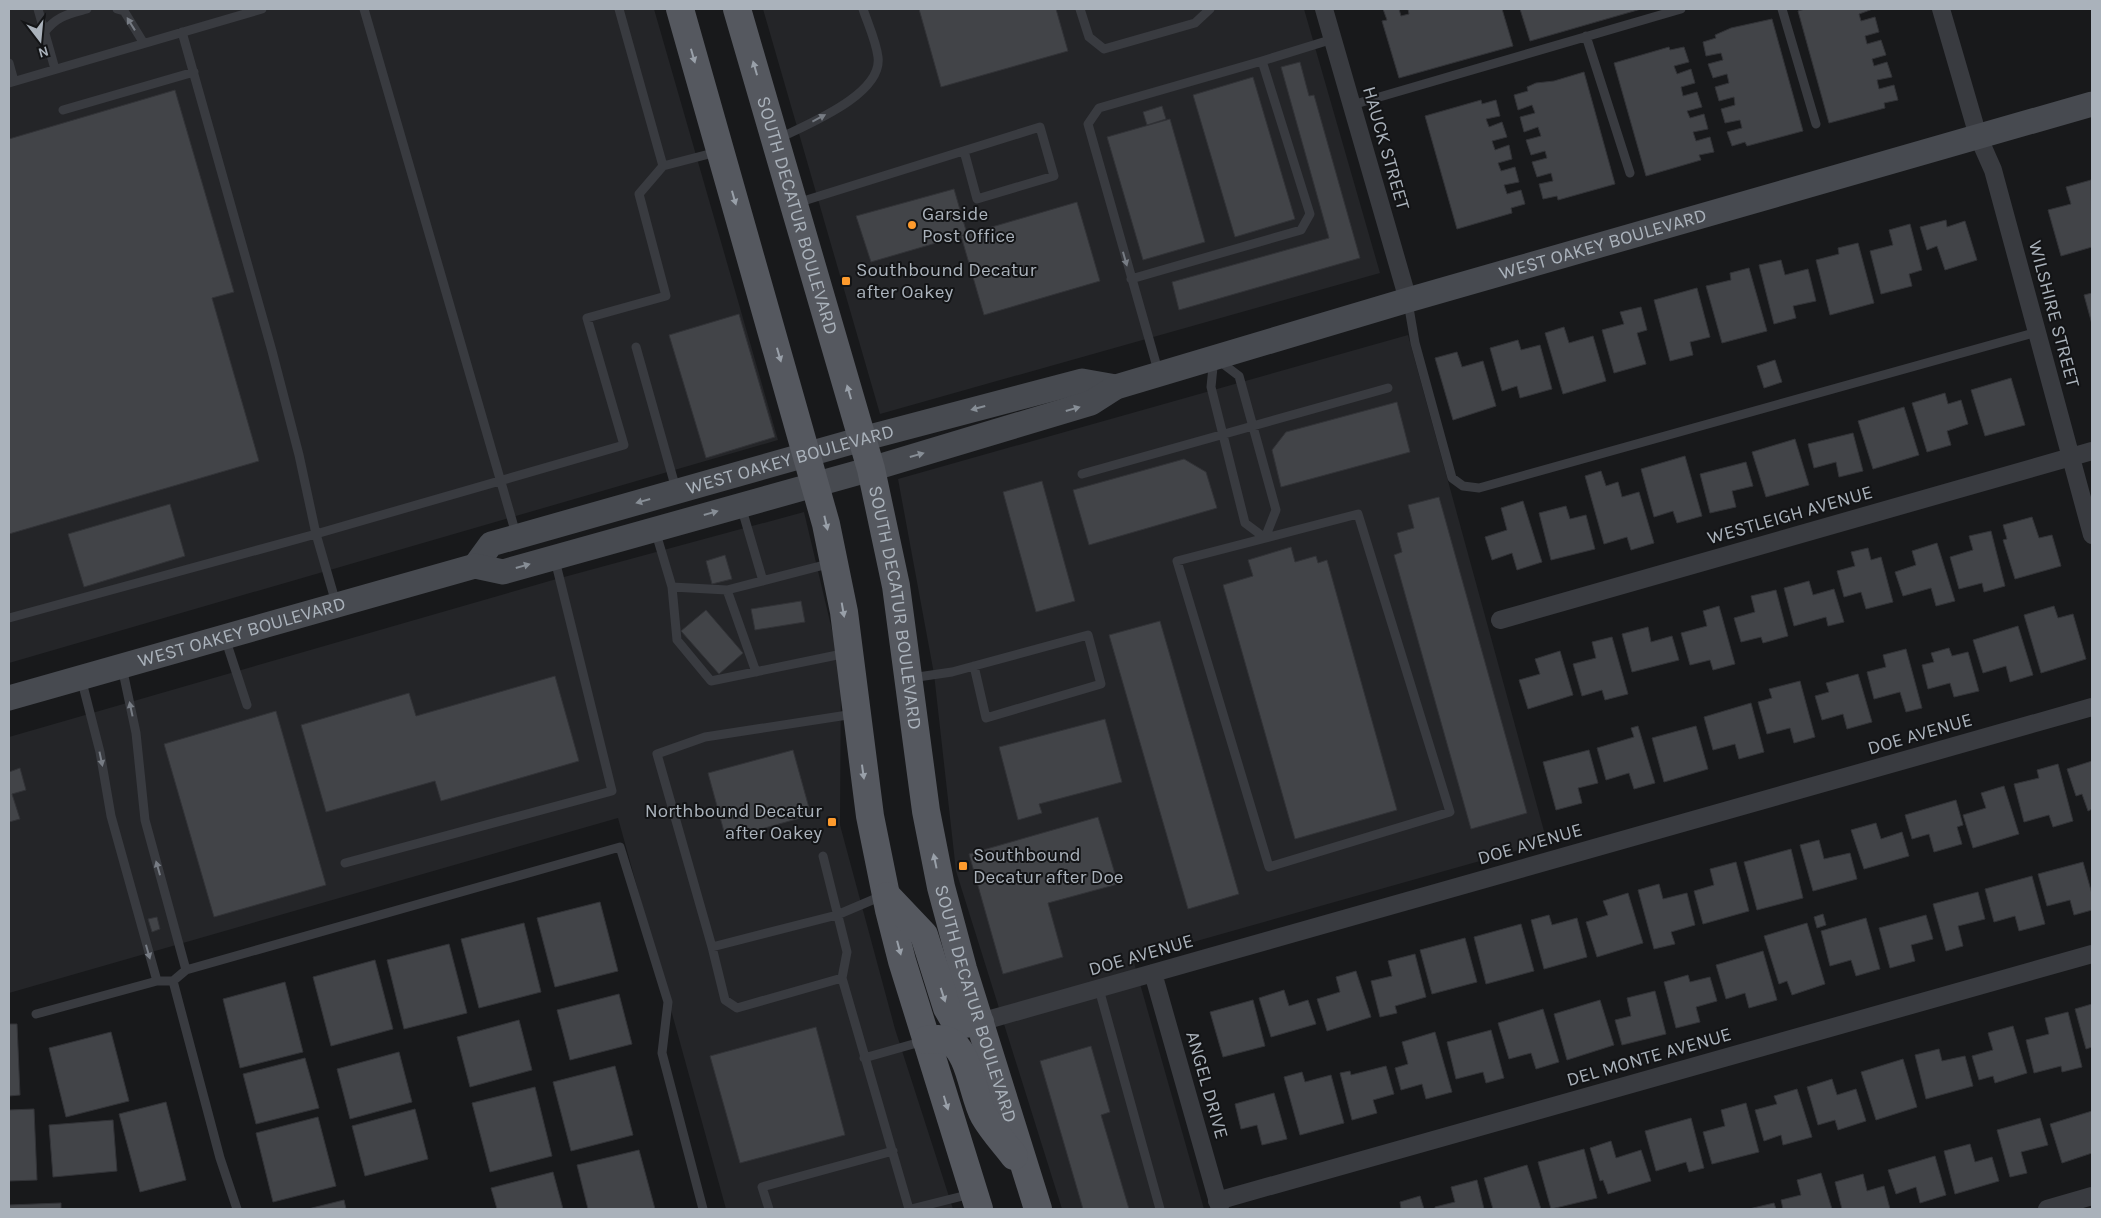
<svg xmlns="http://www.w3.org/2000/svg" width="2101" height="1218" viewBox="0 0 2101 1218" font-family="Karla,sans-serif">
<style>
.built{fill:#242528}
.building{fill:#424448;stroke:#323337}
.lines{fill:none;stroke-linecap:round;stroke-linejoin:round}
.service{stroke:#393b40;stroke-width:9}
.minor{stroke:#393b40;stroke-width:18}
.secondary{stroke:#474a50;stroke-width:25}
.primary{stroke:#55585f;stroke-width:28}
.oneway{fill:#777c84}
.oneway2{fill:#99a0a9}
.oneway3{fill:#878e96}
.poi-dot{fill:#fe9b2d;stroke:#131416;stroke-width:2}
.labels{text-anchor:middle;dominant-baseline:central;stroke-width:4;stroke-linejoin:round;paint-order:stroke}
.street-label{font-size:19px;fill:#aab2bb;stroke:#131416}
.poi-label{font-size:19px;fill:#aab2bb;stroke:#131416;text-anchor:start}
</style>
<rect width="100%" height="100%" fill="#18191b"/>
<!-- built -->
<path class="built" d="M9,9H654L778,440L9,663Z
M763,9H1304L1380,273L880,414Z
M1408,335L1547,842L1133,959L1204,1209H1062L956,871L934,674L898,479Z
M804,512L841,668L840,825L895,1029L953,1209H726L618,818L9,993V737L553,580Z"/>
<!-- building -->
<path class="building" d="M919,9H1056L1068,51L941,87Z
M1383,9H1399L1401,16L1409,14L1408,9H1502L1513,46L1399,78L1382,21L1387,20Z
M1520,9H1641L1530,41Z
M1805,9H1873L1859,14L1861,21L1875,17L1879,32L1865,36L1867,44L1881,40L1886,55L1872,59L1874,66L1887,62L1892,77L1877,80L1879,89L1894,85L1898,100L1884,103L1885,108L1829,123L1798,11Z
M1772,19L1803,131L1747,146L1745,142L1732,146L1727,132L1742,128L1740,120L1725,123L1721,109L1735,105L1734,97L1719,101L1715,87L1729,83L1727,74L1713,78L1708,64L1723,60L1721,53L1706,56L1703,42L1716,38L1715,35L1731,28Z
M1669,47L1670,50L1684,47L1689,62L1674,66L1677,74L1691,69L1695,83L1681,87L1683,96L1697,92L1702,107L1687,111L1690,118L1704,114L1708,129L1693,132L1696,141L1710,137L1714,152L1699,155L1701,160L1646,176L1614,63Z
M1300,62L1309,96L1314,95L1360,258L1179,310L1172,282L1329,238L1281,67Z
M1584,72L1615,184L1558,200L1557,196L1543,199L1539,184L1553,181L1551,173L1537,177L1532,162L1547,158L1545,151L1531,155L1526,140L1541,136L1538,127L1524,132L1520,117L1535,113L1532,105L1518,110L1514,95L1528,91L1527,87L1536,83L1554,81Z
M1253,77L1295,219L1235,237L1193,95Z
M175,90L234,292L212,298L259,461L9,534V139Z
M1481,100L1482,104L1496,100L1500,116L1486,119L1489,127L1502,122L1507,137L1492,141L1495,150L1509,145L1512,159L1498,163L1501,171L1515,167L1519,182L1504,185L1507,194L1521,190L1525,204L1511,208L1512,213L1457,229L1425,116Z
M1162,106L1166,119L1147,125L1143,112Z
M1170,119L1205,242L1143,260L1107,137Z
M2091,180L2092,247L2061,256L2048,210L2071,204L2066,187Z
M954,189L967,234L871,262L856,216Z
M1077,202L1100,281L984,315L961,236Z
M1946,220L1947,227L1965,221L1977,260L1945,270L1937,246L1927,250L1920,227Z
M1910,224L1922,270L1909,274L1912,286L1881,294L1870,251L1893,245L1889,230Z
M1858,243L1874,303L1830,315L1816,260L1839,254L1838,248Z
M1781,260L1785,275L1808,269L1816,301L1793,306L1796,318L1774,324L1759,265Z
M1749,268L1767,331L1722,343L1706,286L1731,280L1730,273Z
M1697,288L1710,337L1690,342L1693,355L1670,361L1654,300Z
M2092,293V324L2084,295Z
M1641,307L1647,330L1637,333L1646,364L1614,373L1602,330L1624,324L1620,312Z
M739,314L775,437L706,458L669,335Z
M1564,327L1569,343L1593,336L1606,381L1563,394L1545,333Z
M1518,340L1521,350L1540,345L1552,389L1520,398L1517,386L1502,391L1490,348Z
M1457,352L1462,367L1483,361L1496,406L1453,420L1435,358Z
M1775,360L1782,382L1764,388L1757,366Z
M2011,378L2025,425L1985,436L1971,390Z
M1945,393L1948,404L1961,400L1968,424L1947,431L1951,445L1927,452L1912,403Z
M1397,402L1410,452L1281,487L1272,450L1286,432Z
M1904,407L1919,455L1873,469L1858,421Z
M1853,433L1863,471L1839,477L1836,462L1814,468L1808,444Z
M1795,439L1809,485L1766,497L1752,452Z
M1685,456L1702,516L1677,523L1673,511L1654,517L1641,469Z
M1184,459L1206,472L1217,508L1089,545L1073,490Z
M1746,462L1753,486L1732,491L1736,507L1710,513L1700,474Z
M1601,471L1606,486L1618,482L1622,497L1639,492L1654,543L1631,550L1627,537L1604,544L1585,476Z
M1042,481L1075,601L1036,612L1003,492Z
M1439,497L1527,813L1471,829L1394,555L1402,552L1397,533L1414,528L1408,505Z
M1523,501L1542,562L1517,570L1512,553L1492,560L1485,537L1507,530L1501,508Z
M170,504L185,556L84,587L68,534Z
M1566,506L1570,519L1586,515L1595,549L1551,560L1539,513Z
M2032,517L2039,538L2052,535L2061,566L2015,579L2003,540L2007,539L2003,525Z
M1991,531L2005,586L1984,592L1982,583L1959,589L1950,557L1973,550L1969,536Z
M1937,543L1955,601L1936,606L1931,588L1903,596L1895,572L1916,565L1912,551Z
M1291,547L1295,562L1316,556L1318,563L1327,560L1397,810L1295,839L1223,585L1253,576L1248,560Z
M1868,548L1871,560L1881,557L1893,602L1866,609L1861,592L1844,597L1837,571L1855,566L1851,552Z
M725,555L732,579L712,584L706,561Z
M1809,581L1813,595L1834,589L1844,622L1828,626L1826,617L1794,626L1784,588Z
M1776,590L1788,636L1763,643L1761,637L1741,642L1734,618L1755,612L1751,596Z
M801,601L805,622L755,630L751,609Z
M1719,606L1735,664L1713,670L1710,660L1690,665L1681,633L1707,626L1703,611Z
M2054,606L2058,618L2073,614L2086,659L2041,673L2024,615Z
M706,610L743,653L719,674L681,631Z
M1160,621L1239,894L1188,909L1109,635Z
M2018,626L2033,675L2010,682L2006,666L1983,673L1973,640Z
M1648,627L1651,642L1672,636L1679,660L1632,672L1622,634Z
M1612,637L1628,694L1605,700L1602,690L1582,696L1573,664L1596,658L1592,642Z
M1949,648L1952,656L1968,652L1979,691L1954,697L1950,683L1928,689L1922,665L1934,662L1931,653Z
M1906,649L1922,708L1906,712L1900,692L1874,699L1867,672L1886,667L1883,655Z
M1560,651L1573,695L1528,709L1519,680L1540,674L1535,659Z
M1858,674L1872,722L1847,729L1843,714L1822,720L1815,696L1829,692L1826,683Z
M555,676L579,761L441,801L435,781L326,812L301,725L409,693L416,716Z
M1800,681L1815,737L1794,743L1790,728L1767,734L1758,702L1772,698L1769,689Z
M1751,703L1764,752L1739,759L1735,744L1713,750L1704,717Z
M276,711L326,885L214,917L164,744Z
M1105,719L1122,782L1039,804L1042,813L1018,820L999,747Z
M1638,726L1655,783L1634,789L1629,773L1606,780L1597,748L1634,737L1631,728Z
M1696,726L1708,769L1664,782L1652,738Z
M793,750L811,815L726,839L708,773Z
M1589,750L1598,783L1578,788L1582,803L1556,810L1543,762Z
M2092,761V809L2088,811L2082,794L2076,796L2067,769Z
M2058,764L2073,821L2053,827L2049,815L2024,822L2014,784L2039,778L2037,770Z
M20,768L26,790L12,794L20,819L9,822V772Z
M2004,786L2019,834L1973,848L1963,815L1986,808L1981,793Z
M1956,800L1963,825L1957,827L1962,844L1934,852L1929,834L1912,839L1905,815Z
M1098,817L1118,884L1048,903L1063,957L1003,974L969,854Z
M1876,823L1881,839L1902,832L1909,856L1864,869L1851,830Z
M1819,840L1824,859L1850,853L1857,879L1813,891L1800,845Z
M1791,849L1803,898L1757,910L1744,862Z
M1736,862L1749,911L1703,924L1694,891L1714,885L1710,869Z
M2083,862L2092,894V910L2074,915L2070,900L2047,906L2038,874Z
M2032,876L2045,924L2019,931L2015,916L1994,922L1985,889Z
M1659,884L1663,899L1687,893L1695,925L1671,932L1675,944L1654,949L1638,890Z
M1978,892L1985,919L1958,926L1963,946L1946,951L1933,904Z
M1628,893L1643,943L1597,957L1586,922L1608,915L1603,901Z
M600,902L618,971L555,987L537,918Z
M1823,914L1826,925L1817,928L1814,917Z
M1549,915L1552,925L1577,918L1587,957L1544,969L1531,920Z
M1926,915L1933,939L1911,945L1915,961L1890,968L1879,928Z
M157,917L160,929L152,932L148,919Z
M1866,918L1880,969L1856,976L1851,960L1830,966L1821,931Z
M524,923L541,992L479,1008L461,939Z
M1807,923L1825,984L1792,995L1787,981L1779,984L1764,936Z
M1521,924L1534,971L1486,984L1474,937Z
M1465,938L1477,982L1432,994L1420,950Z
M449,944L467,1013L404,1029L387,960Z
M1763,951L1777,1000L1749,1008L1745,993L1726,999L1716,965Z
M1415,954L1426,997L1395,1006L1397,1013L1380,1017L1371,981L1392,976L1388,961Z
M375,960L393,1029L331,1046L313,977Z
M1356,971L1371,1017L1327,1031L1317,999L1340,992L1336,977Z
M1688,975L1690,982L1710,977L1717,1001L1696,1007L1700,1022L1676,1028L1664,982Z
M285,982L303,1052L240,1068L223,999Z
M1284,990L1289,1006L1308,1000L1316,1024L1271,1037L1259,998Z
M1655,991L1666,1034L1622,1045L1615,1020L1631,1016L1627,998Z
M619,994L632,1044L570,1060L557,1010Z
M1253,1000L1265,1046L1223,1057L1210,1012Z
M1600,1000L1614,1045L1567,1060L1554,1014Z
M2092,1004V1047L2086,1049L2075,1009Z
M1543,1009L1559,1062L1536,1069L1531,1053L1509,1059L1498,1023Z
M2068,1012L2082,1067L2062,1072L2061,1066L2034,1073L2026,1040L2049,1034L2045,1018Z
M519,1020L532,1070L470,1087L457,1037Z
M9,1024H17L20,1095L9,1096Z
M2013,1026L2027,1073L1995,1083L1993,1076L1979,1080L1972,1056L1993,1050L1988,1033Z
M816,1027L845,1135L740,1163L710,1056Z
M1491,1030L1504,1078L1486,1083L1483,1072L1456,1079L1447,1042Z
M111,1032L129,1101L66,1117L49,1048Z
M1435,1032L1452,1092L1426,1099L1422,1084L1401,1090L1395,1068L1408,1064L1402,1042Z
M1091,1046L1110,1112L1101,1115L1129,1209H1083L1040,1061Z
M1939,1049L1942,1061L1965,1056L1973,1086L1926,1099L1915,1055Z
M399,1052L412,1102L350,1119L337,1069Z
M305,1058L319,1108L256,1124L243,1074Z
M1903,1059L1917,1107L1876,1120L1861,1072Z
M615,1066L633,1135L571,1151L553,1082Z
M1386,1066L1394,1094L1373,1100L1377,1113L1352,1120L1340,1073L1350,1071L1351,1075Z
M1302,1072L1305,1082L1331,1075L1344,1123L1300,1135L1284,1077Z
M1832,1079L1837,1095L1856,1089L1866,1121L1838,1130L1835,1120L1818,1125L1807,1087Z
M535,1087L552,1156L490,1172L472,1103Z
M1797,1089L1812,1137L1783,1145L1781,1135L1764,1141L1755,1110L1777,1104L1774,1096Z
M1274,1093L1287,1139L1262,1145L1257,1125L1241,1129L1235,1104Z
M166,1102L186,1180L140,1192L119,1114Z
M1746,1103L1759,1152L1712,1164L1703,1132L1725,1126L1721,1110Z
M34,1109L37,1180L9,1181V1110Z
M415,1109L428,1159L365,1176L352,1126Z
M2092,1111V1153L2062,1163L2050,1124Z
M318,1117L336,1186L273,1202L256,1133Z
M1691,1118L1704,1168L1689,1172L1686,1162L1656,1171L1645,1131Z
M2040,1118L2048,1145L2021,1152L2027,1173L2010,1177L1997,1130Z
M113,1120L117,1171L53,1177L49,1125Z
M1611,1141L1616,1158L1641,1150L1651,1181L1608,1194L1603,1180L1600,1181L1590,1148Z
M1970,1144L1975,1162L1992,1157L1999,1181L1955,1194L1944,1151Z
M1584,1149L1597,1198L1551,1209L1538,1162Z
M639,1150L655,1209H588L577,1165Z
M1935,1156L1946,1195L1920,1203L1916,1187L1896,1194L1888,1170Z
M1527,1165L1541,1209H1493L1484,1178Z
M553,1172L563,1209H497L491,1188Z
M1821,1173L1832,1209H1783L1781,1200L1801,1195L1797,1180Z
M1863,1174L1867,1191L1884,1186L1890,1209H1842L1835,1182Z
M1477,1180L1484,1209H1435V1207L1455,1202L1451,1187Z
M1420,1196L1424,1209H1401L1400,1202Z
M344,1200L346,1209H308Z
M61,1203V1209H9V1205Z
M1774,1203L1776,1209H1749Z"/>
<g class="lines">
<!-- service -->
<path class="service" d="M38,9L55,69
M117,9L124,11L143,42
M364,9L516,534
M619,9L663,166
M1080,9L1089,37L1104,49L1195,23L1210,9
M1782,9L1816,124
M182,32L272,351L299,455L316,534L336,603
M44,33C56,16 69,14 87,9
M1586,36L1630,173
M1262,61L1333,39
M9,63L14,81
M9,83L262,9
M1352,105L1681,9
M63,110L194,72
M778,139C805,125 883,95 878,57C876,41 868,24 863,9
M797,203L1040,127L1054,176L977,199L964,151
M1131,279L1301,230L1310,214L1262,61L1099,108L1088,124L1159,374
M1408,302L1415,343L1452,478L1463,486L1479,488L2037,332
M636,347L676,489
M1214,357L1239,376L1276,510L1265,538L1245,523L1211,387Z
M1082,474L1388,388
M741,506L763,581
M1358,514L1450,812L1269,867L1177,561Z
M655,530L672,587L677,640L711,681L847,653
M672,587L727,590
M9,618L316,534L624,445L587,318L666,296L639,194L663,166L717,152
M225,638L247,705
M122,667L136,733L145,820L186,970
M756,672L727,590L832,563
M81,678L100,752L111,816L157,981
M911,678L952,672L1088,635L1101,684L986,718L974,666
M854,714L705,737L657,754L712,947L837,915L884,895
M823,856L847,952L842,978L909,1209
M345,863L612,791L555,560
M712,947L725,1000L737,1008L842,978
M173,981L220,1158L237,1209
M1099,989L1160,1209
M36,1014L157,981H173L186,970L620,847L668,1002L662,1053L703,1209
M864,1058L924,1041
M769,1209L762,1187L893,1151
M911,1209L971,1194"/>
<!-- minor -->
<path class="minor" d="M1324,9L1408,300
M1941,9L1978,136L1993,170L2092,535
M1500,620L2092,451
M1153,973L1220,1209
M980,1022L2092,707
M1217,1201L2092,954
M2047,1209L2092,1196"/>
<!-- secondary -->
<g class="secondary">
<path id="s1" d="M475,566L491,544L862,439L1082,381L1116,387"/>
<path id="s2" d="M9,698L475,566L503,572L871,469L1091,403L1116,387L1408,300L2092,104"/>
</g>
<!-- primary -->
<g class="primary">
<path d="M680,9L826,524L844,612L870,816L889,910L902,961L979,1209"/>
<path id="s3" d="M737,9L871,469L896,586L926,811L941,887L963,969L1038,1209"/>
<path d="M887,896L924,935L947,1008L954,1020L963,1024L980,1022"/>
<path d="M926,1040C934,1039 942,1038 949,1041C970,1051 973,1097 984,1116C992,1130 1004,1143 1014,1156"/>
</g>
</g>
<!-- one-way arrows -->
<defs><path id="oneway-solid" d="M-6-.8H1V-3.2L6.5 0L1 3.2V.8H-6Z" transform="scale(1.25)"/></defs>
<g class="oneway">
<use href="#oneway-solid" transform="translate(131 24) rotate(-122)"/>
<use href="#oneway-solid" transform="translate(819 118) rotate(-28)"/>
<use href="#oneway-solid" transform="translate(1125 259) rotate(74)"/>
<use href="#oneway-solid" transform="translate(131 709) rotate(-102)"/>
<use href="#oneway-solid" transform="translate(101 759) rotate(78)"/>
<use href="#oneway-solid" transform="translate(158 868) rotate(-106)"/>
<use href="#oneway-solid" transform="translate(148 952) rotate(74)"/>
</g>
<g class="oneway2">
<use href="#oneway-solid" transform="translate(693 56) rotate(74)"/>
<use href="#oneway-solid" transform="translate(755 68) rotate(-106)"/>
<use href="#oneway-solid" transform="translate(734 198) rotate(74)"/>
<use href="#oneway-solid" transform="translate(779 355) rotate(74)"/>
<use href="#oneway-solid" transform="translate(849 392) rotate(-106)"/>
<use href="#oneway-solid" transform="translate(826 523) rotate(77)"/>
<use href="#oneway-solid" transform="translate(843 610) rotate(80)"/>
<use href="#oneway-solid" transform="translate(863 772) rotate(82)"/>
<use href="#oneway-solid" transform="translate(935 861) rotate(-102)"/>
<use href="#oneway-solid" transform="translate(899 948) rotate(75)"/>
<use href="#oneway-solid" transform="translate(943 995) rotate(72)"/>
<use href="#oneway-solid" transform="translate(946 1103) rotate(73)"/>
</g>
<g class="oneway3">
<use href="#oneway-solid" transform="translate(978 408) rotate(165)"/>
<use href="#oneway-solid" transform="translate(1073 409) rotate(-16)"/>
<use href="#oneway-solid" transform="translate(917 455) rotate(-16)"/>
<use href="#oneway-solid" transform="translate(643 501) rotate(164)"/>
<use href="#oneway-solid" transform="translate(711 513) rotate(-16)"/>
<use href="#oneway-solid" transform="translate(523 566) rotate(-16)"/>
</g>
<!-- markers -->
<g class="poi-dot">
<circle cx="912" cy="225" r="5"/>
<rect x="841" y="276" width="10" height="10" rx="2.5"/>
<rect x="827" y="817" width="10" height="10" rx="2.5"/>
<rect x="958" y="861" width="10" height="10" rx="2.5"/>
</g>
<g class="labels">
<!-- street labels -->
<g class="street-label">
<text transform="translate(1386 148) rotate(74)">HAUCK STREET</text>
<text stroke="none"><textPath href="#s3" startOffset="215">SOUTH DECATUR BOULEVARD</textPath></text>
<text stroke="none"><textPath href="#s2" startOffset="1662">WEST OAKEY BOULEVARD</textPath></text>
<text transform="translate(2054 314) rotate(75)">WILSHIRE STREET</text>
<text stroke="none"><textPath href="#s1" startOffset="338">WEST OAKEY BOULEVARD</textPath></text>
<text transform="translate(1790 515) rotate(-16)">WESTLEIGH AVENUE</text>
<text stroke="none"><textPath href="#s3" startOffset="620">SOUTH DECATUR BOULEVARD</textPath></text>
<text stroke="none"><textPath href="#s2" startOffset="242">WEST OAKEY BOULEVARD</textPath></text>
<text transform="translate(1920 734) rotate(-16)">DOE AVENUE</text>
<text transform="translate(1530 844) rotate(-16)">DOE AVENUE</text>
<text transform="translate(1141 955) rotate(-16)">DOE AVENUE</text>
<text stroke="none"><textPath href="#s3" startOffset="1025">SOUTH DECATUR BOULEVARD</textPath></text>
<text transform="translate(1649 1057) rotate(-16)">DEL MONTE AVENUE</text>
<text transform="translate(1207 1085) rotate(74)">ANGEL DRIVE</text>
</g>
<!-- poi labels -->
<g class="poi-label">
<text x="922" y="214">Garside<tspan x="922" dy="22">Post Office</tspan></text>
<text x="856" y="270">Southbound Decatur<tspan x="856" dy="22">after Oakey</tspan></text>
<text x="822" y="811" text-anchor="end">Northbound Decatur<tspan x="822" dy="22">after Oakey</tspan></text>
<text x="973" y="855">Southbound<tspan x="973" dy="22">Decatur after Doe</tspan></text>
</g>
</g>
<!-- border -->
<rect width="2101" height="1218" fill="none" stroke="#aab2bb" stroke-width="20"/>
<!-- north arrow -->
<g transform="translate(40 40) rotate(164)" stroke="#131416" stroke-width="4" paint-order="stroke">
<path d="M0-4L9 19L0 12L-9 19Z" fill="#aab2bb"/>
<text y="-8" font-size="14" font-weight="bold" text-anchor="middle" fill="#aab2bb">N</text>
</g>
</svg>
